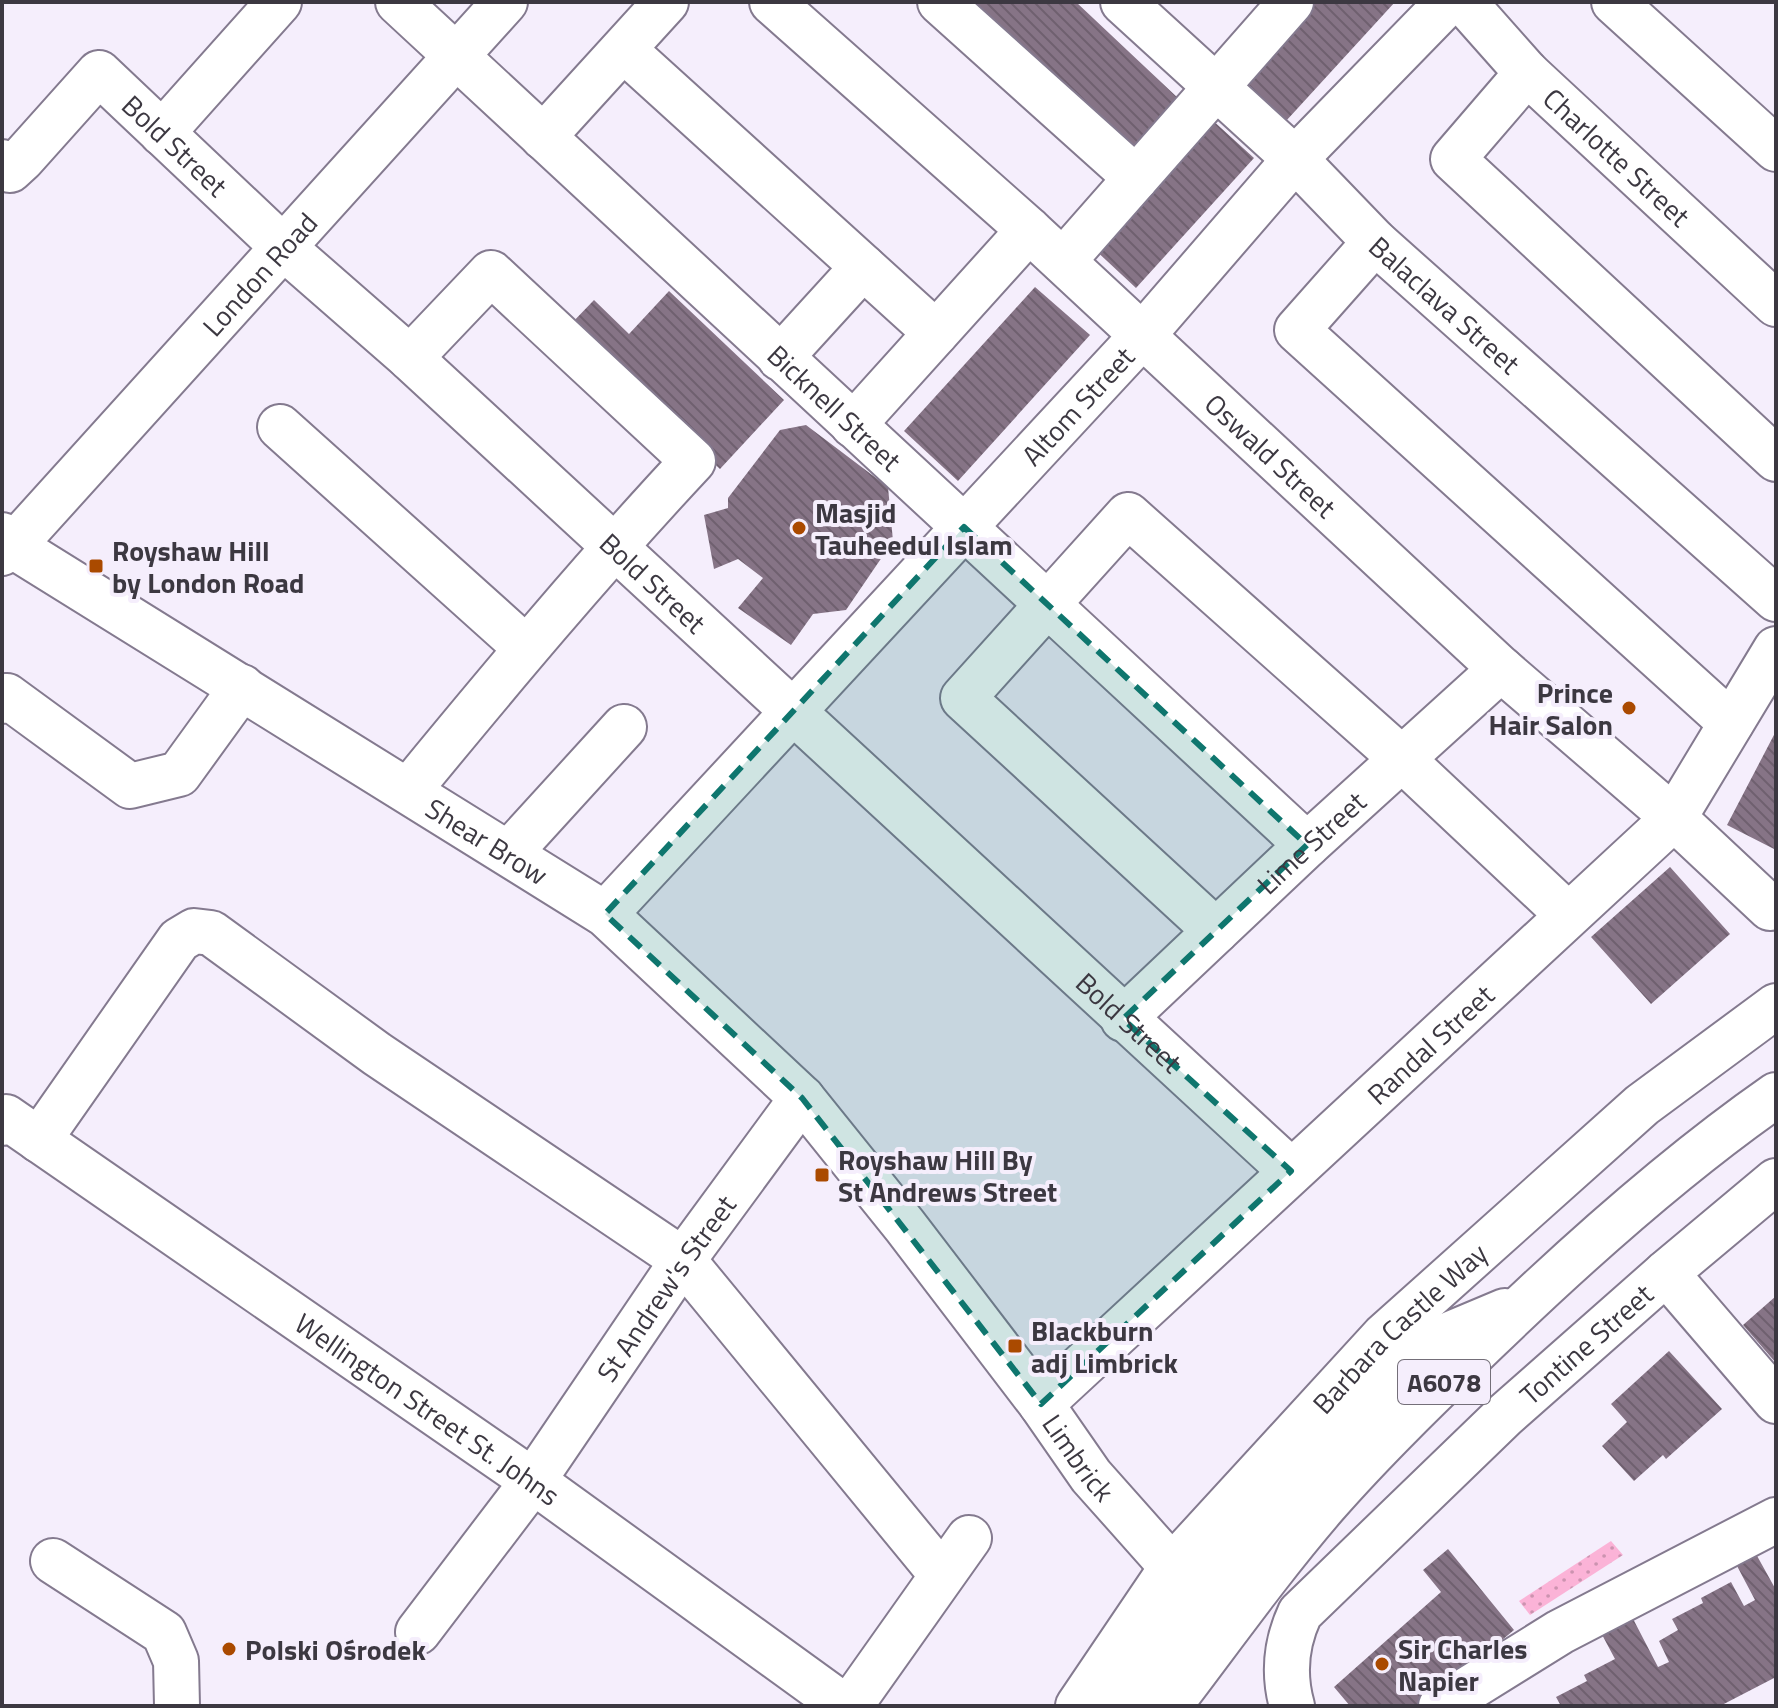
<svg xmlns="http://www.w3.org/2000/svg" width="1778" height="1708" viewBox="0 0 1778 1708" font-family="'Titillium Web',sans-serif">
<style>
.grass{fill:url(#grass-dots)}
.building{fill:url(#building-back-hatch)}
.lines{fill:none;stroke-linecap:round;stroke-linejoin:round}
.minor-casing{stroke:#847a8f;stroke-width:48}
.major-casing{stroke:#847a8f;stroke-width:48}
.highway-casing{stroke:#847a8f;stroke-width:48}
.minor{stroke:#fff;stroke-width:44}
.major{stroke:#fff;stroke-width:44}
.highway{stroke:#fff;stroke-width:44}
.marked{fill:#0f766e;fill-opacity:0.2;stroke:#0f766e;stroke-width:6;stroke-dasharray:16 10;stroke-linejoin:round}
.poi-dot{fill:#aa4a00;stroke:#f5eefc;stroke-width:3}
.labels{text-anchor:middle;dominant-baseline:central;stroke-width:8;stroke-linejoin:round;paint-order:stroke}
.shield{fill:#f5eefc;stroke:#746f79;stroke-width:2}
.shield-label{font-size:26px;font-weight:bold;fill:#3c3841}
.street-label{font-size:28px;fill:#3c3841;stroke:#f5eefc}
.poi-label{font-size:28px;font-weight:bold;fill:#3c3841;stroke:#f5eefc;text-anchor:start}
</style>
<defs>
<pattern id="grass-dots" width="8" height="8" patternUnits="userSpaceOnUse" patternTransform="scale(2)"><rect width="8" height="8" fill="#fbb3d7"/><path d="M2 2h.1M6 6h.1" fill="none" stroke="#cc93b0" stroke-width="1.8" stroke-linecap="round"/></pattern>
<pattern id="building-back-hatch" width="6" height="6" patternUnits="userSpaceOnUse" patternTransform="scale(2)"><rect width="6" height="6" fill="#867486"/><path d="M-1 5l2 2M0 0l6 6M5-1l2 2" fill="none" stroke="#6f606f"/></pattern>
</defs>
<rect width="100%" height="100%" fill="#f5eefc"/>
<!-- grass -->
<path class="grass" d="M1611,1541L1623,1555L1530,1615L1519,1601Z"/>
<!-- building -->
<path class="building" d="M975,2H1076L1179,99L1132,149Z
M1315,2H1395L1286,121L1242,81Z
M1210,118L1254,158L1136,288L1092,247Z
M1035,287L1090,335L958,481L904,431Z
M669,291L784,400L720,469L569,326L594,300L629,334Z
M806,425L888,487L893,541L846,610L813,614L791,645L738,608L763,578L738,559L714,569L704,515L728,508V498L780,430Z
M1776,731V850L1727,825Z
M1670,867L1730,934L1651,1004L1591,937Z
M1776,1296V1363L1743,1325Z
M1669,1351L1722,1409L1666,1459L1663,1455L1634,1481L1602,1446L1627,1422L1611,1404Z
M1448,1549L1514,1630L1423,1706H1350L1334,1687L1441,1592L1423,1570Z
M1756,1554L1776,1590V1677L1720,1706H1561L1556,1697L1587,1681L1584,1675L1615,1659L1599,1629L1630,1613L1658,1667L1669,1662L1659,1641L1678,1630L1672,1619L1703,1603L1701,1598L1731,1582L1744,1606L1755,1600L1736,1564Z"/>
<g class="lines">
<defs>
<g id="minor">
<path id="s1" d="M398,2L1307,845"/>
<path id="s2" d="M772,2L1029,230L1501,669L1674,818L1770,908"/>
<path d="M940,2L1136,178"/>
<path id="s3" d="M1123,2L1295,159L1375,242L1776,599"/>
<path id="s4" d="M1464,2L1527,73L1776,304"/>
<path d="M1614,2L1776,149"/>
<path d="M624,50L936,333"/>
<path d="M1527,73L1453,159L1776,459"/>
<path d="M162,133L279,2"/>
<path d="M543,137L666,2"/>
<path id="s5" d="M2,162L10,170L22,159L99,73L284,248L410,358L1291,1171"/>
<path d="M1375,242L1297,330L1731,723"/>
<path d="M1063,261L1291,2"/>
<path d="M780,358L863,267"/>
<path d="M853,425L1029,230"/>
<path d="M280,427L526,648"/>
<path id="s6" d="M2,553L13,546L505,2"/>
<path d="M2,701L7,696L130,786L179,774L242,687"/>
<path d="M409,790C501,678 594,567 693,461L491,273L410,358"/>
<path d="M510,852L624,727"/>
<path id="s7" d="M605,914L1141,337L1295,159L1448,2"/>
<path d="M1216,931L963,698L1128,515L1402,759L1568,915"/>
<path id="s8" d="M1123,1019L1307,845L1501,669"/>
<path id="s9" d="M2,1123L6,1117L533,1481L844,1706"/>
<path d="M39,1140L179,940L194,931L211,933L377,1054L683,1260L942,1575"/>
<path d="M1666,1273L1776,1401"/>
<path id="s10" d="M1041,1404L1674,818L1776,649"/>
<path d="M53,1561L164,1633L176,1661L177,1706"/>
<path id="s11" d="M418,1632L533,1481L683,1260L802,1098"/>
<path d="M850,1706L969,1538"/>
<path id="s12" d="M1292,1706C1283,1674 1286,1643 1300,1613L1505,1415L1666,1273L1776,1181"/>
<path d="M1441,1706L1560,1632L1776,1520"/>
</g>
<g id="major">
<path id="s13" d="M2,535L13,546L605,914L802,1098L905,1226L1041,1404L1091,1476L1172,1567"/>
</g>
<g id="highway">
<path id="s14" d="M1078,1706L1172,1567L1384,1336L1642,1105L1776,1006"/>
<path d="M1119,1706L1246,1540L1387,1381L1436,1340L1505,1311"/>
<path d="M1169,1706C1221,1638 1269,1570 1325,1505C1375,1448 1431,1394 1486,1341C1575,1255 1674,1166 1776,1095"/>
</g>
</defs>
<!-- minor casing -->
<use href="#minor" class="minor-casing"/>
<!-- major casing -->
<use href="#major" class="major-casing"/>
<!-- highway casing -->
<use href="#highway" class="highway-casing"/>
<!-- minor -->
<use href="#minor" class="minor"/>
<!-- major -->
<use href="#major" class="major"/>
<!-- highway -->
<use href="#highway" class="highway"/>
</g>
<!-- marked area -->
<path class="marked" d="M964,527L1307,845L1123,1019L1291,1171L1041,1404L802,1098L605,914Z"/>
<!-- markers -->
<g class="poi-dot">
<circle cx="799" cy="528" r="8"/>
<rect x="88" y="558" width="16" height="16" rx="4"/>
<circle cx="1629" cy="708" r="8"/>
<rect x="814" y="1167" width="16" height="16" rx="4"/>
<rect x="1007" y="1338" width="16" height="16" rx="4"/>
<circle cx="229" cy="1649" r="8"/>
<circle cx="1382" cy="1664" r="8"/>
</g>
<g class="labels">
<!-- shield labels -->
<rect class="shield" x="1398" y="1360" width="92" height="44" rx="6"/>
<g class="shield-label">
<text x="1444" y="1382">A6078</text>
</g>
<!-- street labels -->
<g class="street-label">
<text stroke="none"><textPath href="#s5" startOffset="248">Bold Street</textPath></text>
<text stroke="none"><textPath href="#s4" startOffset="218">Charlotte Street</textPath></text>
<text stroke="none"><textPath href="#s6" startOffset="380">London Road</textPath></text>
<text stroke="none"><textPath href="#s3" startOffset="442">Balaclava Street</textPath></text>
<text stroke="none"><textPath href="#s7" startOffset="694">Altom Street</textPath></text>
<text stroke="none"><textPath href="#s1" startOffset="596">Bicknell Street</textPath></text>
<text stroke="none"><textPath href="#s2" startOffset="674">Oswald Street</textPath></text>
<text stroke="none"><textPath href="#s5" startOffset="896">Bold Street</textPath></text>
<text stroke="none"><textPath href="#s13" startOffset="574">Shear Brow</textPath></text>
<text stroke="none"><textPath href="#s8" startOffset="258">Lime Street</textPath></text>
<text stroke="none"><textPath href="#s5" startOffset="1544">Bold Street</textPath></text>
<text stroke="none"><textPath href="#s10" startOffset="530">Randal Street</textPath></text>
<text stroke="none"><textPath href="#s11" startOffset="424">St Andrew's Street</textPath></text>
<text stroke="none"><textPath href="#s14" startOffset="498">Barbara Castle Way</textPath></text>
<text stroke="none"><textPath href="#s12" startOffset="488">Tontine Street</textPath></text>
<text stroke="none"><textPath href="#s9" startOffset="520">Wellington Street St. Johns</textPath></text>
<text stroke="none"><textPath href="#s13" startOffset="1436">Limbrick</textPath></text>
</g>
<!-- poi labels -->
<g class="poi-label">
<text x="815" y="512">Masjid<tspan x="815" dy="32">Tauheedul Islam</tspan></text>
<text x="112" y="550">Royshaw Hill<tspan x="112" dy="32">by London Road</tspan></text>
<text x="1613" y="692" text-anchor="end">Prince<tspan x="1613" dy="32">Hair Salon</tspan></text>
<text x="838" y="1159">Royshaw Hill By<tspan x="838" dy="32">St Andrews Street</tspan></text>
<text x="1031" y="1330">Blackburn<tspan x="1031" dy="32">adj Limbrick</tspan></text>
<text x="1398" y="1648">Sir Charles<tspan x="1398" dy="32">Napier</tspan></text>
<text x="245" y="1649">Polski Ośrodek</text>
</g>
</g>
<!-- border -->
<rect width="1778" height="1708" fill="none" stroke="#3c3841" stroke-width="8"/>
</svg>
